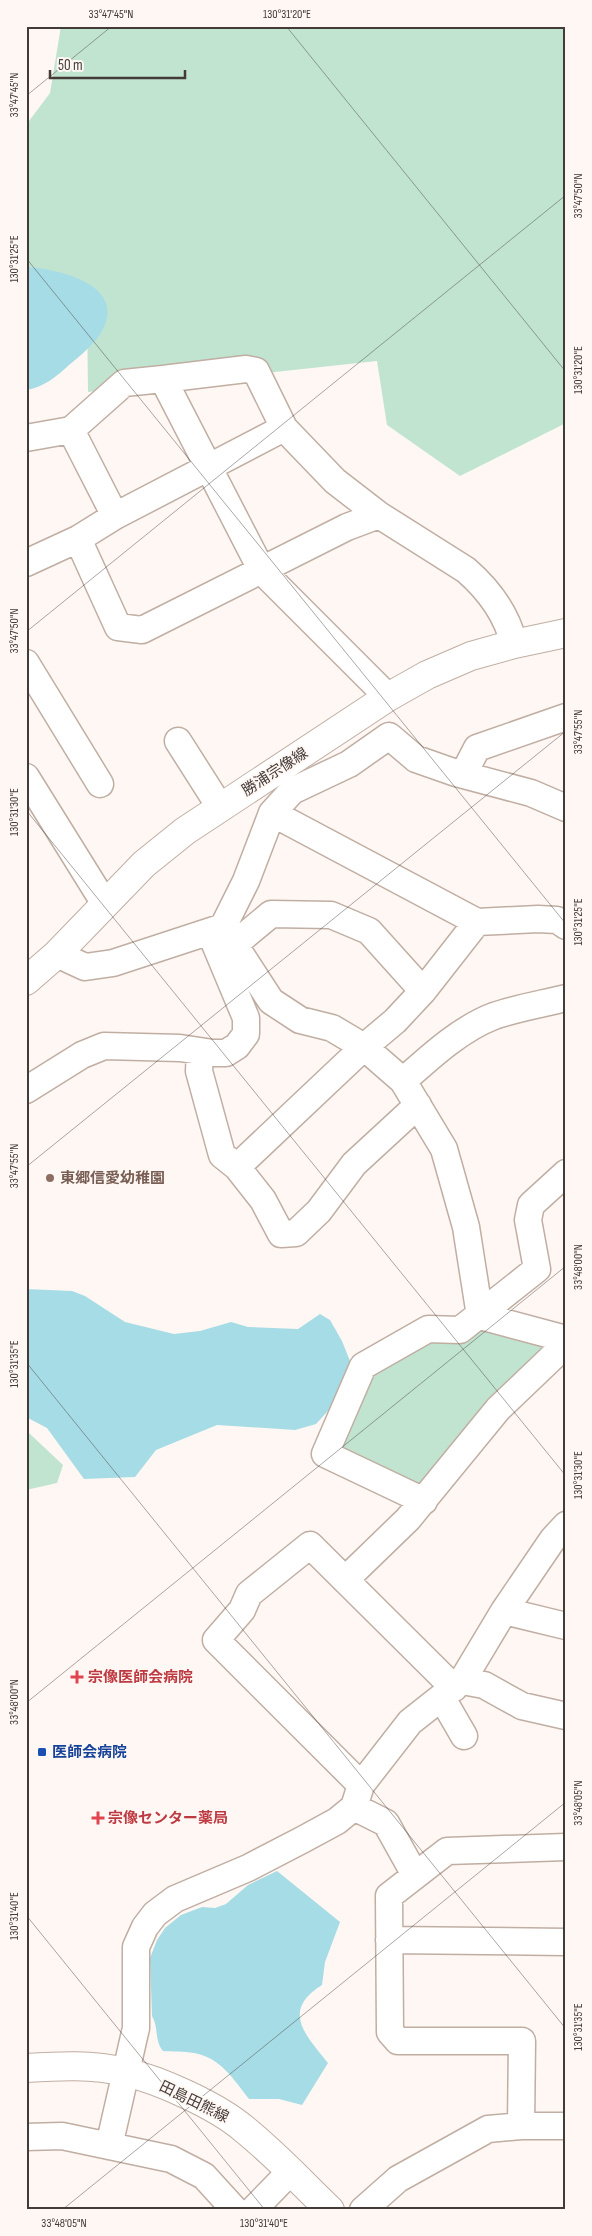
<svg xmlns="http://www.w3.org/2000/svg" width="592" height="2236" viewBox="0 0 592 2236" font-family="'Sofia Sans Condensed','Noto Sans JP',sans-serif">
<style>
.green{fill:#c1e4d1}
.water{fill:#a6dce5}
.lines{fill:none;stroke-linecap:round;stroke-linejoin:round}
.minor-casing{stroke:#c0aea3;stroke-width:29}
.major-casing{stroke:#c0aea3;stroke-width:30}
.minor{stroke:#fff;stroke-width:26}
.major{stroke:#fff;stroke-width:28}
.ticks{fill:none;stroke:#433b37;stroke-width:1;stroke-opacity:0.45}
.education-dot{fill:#8d6e63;stroke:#fff7f3;stroke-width:2}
.health-dot{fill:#e0444e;stroke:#fff7f3;stroke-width:2}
.transit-dot{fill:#1a4fb4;stroke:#fff7f3;stroke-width:2}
.labels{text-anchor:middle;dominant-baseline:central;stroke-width:4;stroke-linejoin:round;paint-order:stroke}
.street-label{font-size:15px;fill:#433b37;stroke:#fff7f3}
.education-label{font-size:15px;font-weight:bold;fill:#785e54;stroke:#fff7f3;text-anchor:start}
.health-label{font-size:15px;font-weight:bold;fill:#be3a42;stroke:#fff7f3;text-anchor:start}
.transit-label{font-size:15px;font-weight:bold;fill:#164399;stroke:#fff7f3;text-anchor:start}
.neatline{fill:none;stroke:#433b37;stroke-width:2}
.ticks-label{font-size:12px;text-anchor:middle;fill:#433b37}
</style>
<rect width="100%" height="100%" fill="#fff7f3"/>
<!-- green -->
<path class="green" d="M61,26H566V423L460,476L387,425L377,361L88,392L87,310L26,314V125L50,93Z
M475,1325L545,1343L546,1351L495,1399L413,1490L336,1451L370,1372L429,1336Z
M26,1433H29L63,1465L57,1483L26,1490Z"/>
<!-- water -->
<path class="water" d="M26,267C58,269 126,284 103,329C96,343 81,355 69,365C57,376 43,388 26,390Z
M26,1289L72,1291L85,1296L125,1322L174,1334L200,1331L231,1322L248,1327L298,1329L320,1314L330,1320L342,1341L350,1361L337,1401L316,1424L295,1430L217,1425L156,1450L135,1477L84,1479L47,1428L26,1417Z
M277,1871L340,1922L325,1962L322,1985C281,2011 305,2034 328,2063L302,2105L279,2099H249C235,2081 220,2057 194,2053C184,2051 174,2052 163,2051C154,2040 159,2028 152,2016L150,1958L157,1940L165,1928L181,1915L202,1907L215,1908L226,1904L248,1885Z"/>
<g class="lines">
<defs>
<path id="minor" d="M163,379L246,369L256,371L284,428
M71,430L115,516
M26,438L71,430L124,383L163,379L262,571L388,697
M78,539L118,627L142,630L347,527L379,515
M26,563L78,539L115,516L284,428L335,481L379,515L466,570C489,590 507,615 514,644
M26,663L100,784
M178,741L220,807
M463,775L477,748L566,717
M26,777L105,904
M272,813L292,791L349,764L389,736L416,759L456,773L531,793L566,808
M223,927L271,1001L300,1020L332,1028L364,1047L403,1081L444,1149L466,1227L480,1316
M235,944L271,914L331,915L369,931L423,991
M57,954L85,967L113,963L223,927L246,881L272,813L477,922L538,919L557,920L566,926
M200,1052L199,1071L222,1155L237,1167L263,1200L281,1234L296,1233L319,1211L354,1164L418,1105
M403,1081C430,1057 460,1029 494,1016C517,1008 542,1004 566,998
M26,1090L82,1055L104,1046L180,1048L213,1053H226L237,1046L246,1034V1018L210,932
M237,1167L364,1047L395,1021L423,991L477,922
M480,1316L566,1339
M424,1501L325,1454L363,1366L428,1329L460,1330L537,1269L528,1220L531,1205L566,1173
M345,1580L408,1519L498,1409L566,1344
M504,1611L566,1626
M462,1681L484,1685L522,1706L566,1716
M442,1698L464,1736
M361,1785L216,1640L242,1610L249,1594L310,1545L454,1688
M354,1807L386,1823L415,1875
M389,1940L566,1942
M521,2126L522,2041H398L390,2032L389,1896L447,1851L566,1847
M26,2137L62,2136L171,2159L204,2176L235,2210
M109,2146L136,2028V1947L145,1927L155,1914L175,1899L248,1868L302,1840L337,1821L354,1807L361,1785L410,1722L462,1681L504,1611L553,1539L566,1525
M253,2210L290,2172
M363,2210L398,2179L488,2129L521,2126H566"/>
<path id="major" d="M26,981L57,954L144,864L185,831L388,697L427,675L471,656L514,644L566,633
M26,2068C58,2066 93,2064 125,2072C160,2080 217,2106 244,2129C275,2154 302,2183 330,2210"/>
</defs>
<!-- minor casing -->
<use href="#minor" class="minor-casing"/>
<!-- major casing -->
<use href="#major" class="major-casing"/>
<!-- minor -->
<use href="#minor" class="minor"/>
<!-- major -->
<use href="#major" class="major"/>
</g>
<!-- ticks -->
<path class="ticks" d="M286,26L566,372M26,96L112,26M26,258L566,924M26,632L566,195M26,810L566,1476M26,1167L566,731M26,1362L566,2029M26,1703L566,1266M26,1915L265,2210M62,2210L566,1802"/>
<!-- markers -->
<circle class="education-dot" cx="50" cy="1178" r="5"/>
<g class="health-dot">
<path d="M74.5 1669.5h5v5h5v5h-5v5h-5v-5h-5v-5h5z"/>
<path d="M95.5 1810.5h5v5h5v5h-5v5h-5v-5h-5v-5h5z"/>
</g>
<rect class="transit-dot" x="37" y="1747" width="10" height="10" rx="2.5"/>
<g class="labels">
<!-- street labels -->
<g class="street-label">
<text transform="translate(275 772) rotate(-33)">勝浦宗像線</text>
<text transform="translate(194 2102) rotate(26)">田島田熊線</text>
</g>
<!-- education labels -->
<g class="education-label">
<text x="60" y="1178">東郷信愛幼稚園</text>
</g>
<!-- health labels -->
<g class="health-label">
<text x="88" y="1677">宗像医師会病院</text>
<text x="108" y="1818">宗像センター薬局</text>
</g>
<!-- transit labels -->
<g class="transit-label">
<text x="52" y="1752">医師会病院</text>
</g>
</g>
<!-- border -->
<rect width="592" height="2236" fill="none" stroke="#fff7f3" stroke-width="55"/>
<!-- scale -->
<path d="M50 70v8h135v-8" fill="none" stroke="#433b37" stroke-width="2.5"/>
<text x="58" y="70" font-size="15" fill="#433b37" stroke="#fff7f3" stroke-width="4" paint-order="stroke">50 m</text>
<rect x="28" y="28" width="536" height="2180" class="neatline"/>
<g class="ticks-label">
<text x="111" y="18">33°47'45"N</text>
<text x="287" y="18">130°31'20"E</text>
<text transform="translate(14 95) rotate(-90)" y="4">33°47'45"N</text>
<text transform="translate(578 196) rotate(-90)" y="4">33°47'50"N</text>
<text transform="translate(14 259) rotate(-90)" y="4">130°31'25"E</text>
<text transform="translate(578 370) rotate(-90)" y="4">130°31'20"E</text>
<text transform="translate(14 631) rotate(-90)" y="4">33°47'50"N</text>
<text transform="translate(578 732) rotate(-90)" y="4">33°47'55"N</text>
<text transform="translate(14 812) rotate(-90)" y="4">130°31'30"E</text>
<text transform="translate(578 922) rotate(-90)" y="4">130°31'25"E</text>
<text transform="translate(14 1166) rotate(-90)" y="4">33°47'55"N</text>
<text transform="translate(578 1267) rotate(-90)" y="4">33°48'00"N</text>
<text transform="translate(14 1364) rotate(-90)" y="4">130°31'35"E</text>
<text transform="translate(578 1475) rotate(-90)" y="4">130°31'30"E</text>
<text transform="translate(14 1702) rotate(-90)" y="4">33°48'00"N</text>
<text transform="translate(578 1803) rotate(-90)" y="4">33°48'05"N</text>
<text transform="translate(14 1916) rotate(-90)" y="4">130°31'40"E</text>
<text transform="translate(578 2027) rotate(-90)" y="4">130°31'35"E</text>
<text x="64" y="2227">33°48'05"N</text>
<text x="264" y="2227">130°31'40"E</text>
</g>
</svg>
